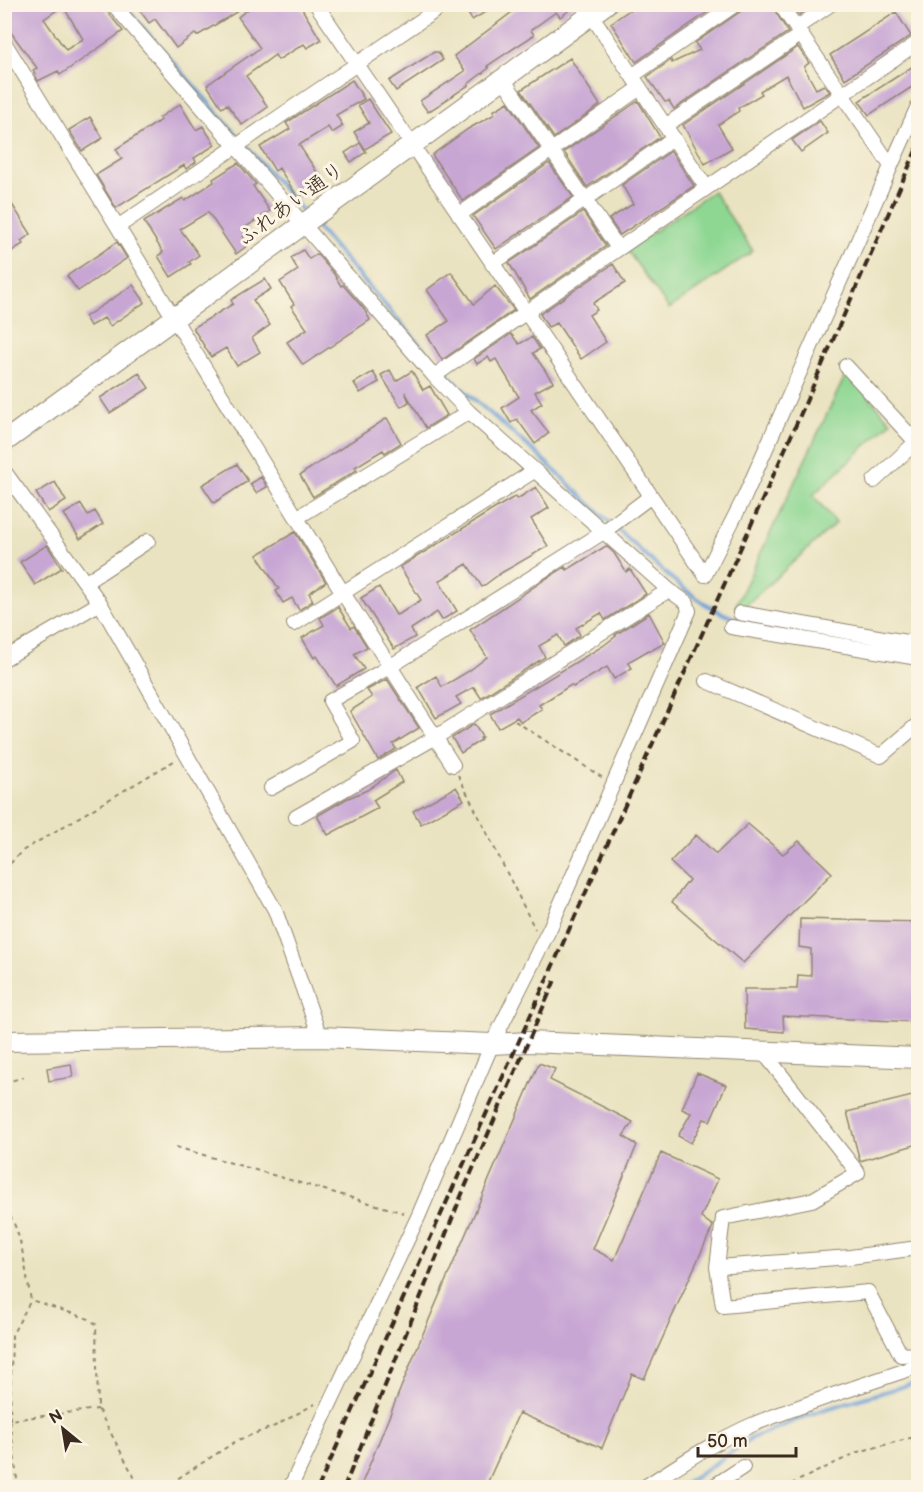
<svg xmlns="http://www.w3.org/2000/svg" width="923" height="1492" viewBox="0 0 923 1492" font-family="'Balsamiq Sans','Klee One',sans-serif">
<style>
.green{fill:#8ed793;stroke:#648058;stroke-width:1.5}
.lines{fill:none;stroke-linecap:round;stroke-linejoin:round}
.stream{stroke:#6a9ed6;stroke-width:4}
.building{fill:#c7a6d4;fill-rule:evenodd}
.street-casing{stroke:#928670;stroke-width:16}
.secondary-casing{stroke:#928670;stroke-width:22}
.path{stroke:#928670;stroke-width:2;stroke-dasharray:4.5 4.5;stroke-linecap:butt}
.street{stroke:#fff;stroke-width:14}
.secondary{stroke:#fff;stroke-width:20}
.rail{stroke:#3b2a1e;stroke-width:4;stroke-dasharray:9 4.5;stroke-linecap:butt}
.labels{text-anchor:middle;dominant-baseline:central;stroke-width:6;stroke-linejoin:round;paint-order:stroke}
.street-label{font-size:21px;fill:#3b2a1e;stroke:#fcf5e5}
</style>
<rect width="100%" height="100%" fill="#fcf5e5"/>
<filter id="ink" filterUnits="userSpaceOnUse"><feTurbulence type="fractalNoise" baseFrequency=".0167" numOctaves="2"/><feDisplacementMap in="SourceGraphic" scale="12" xChannelSelector="R" yChannelSelector="G"/><feConvolveMatrix kernelMatrix="1 2 1 2 8 2 1 2 1" color-interpolation-filters="sRGB"/></filter>
<filter id="wash" filterUnits="userSpaceOnUse"><feTurbulence type="fractalNoise" baseFrequency=".008" numOctaves="4" result="noise"/><feDisplacementMap in="SourceGraphic" scale="24" xChannelSelector="R" yChannelSelector="G"/><feGaussianBlur stdDeviation="1.35" result="paint"/><feColorMatrix in="noise" values="0 0 0 0 0 0 0 0 0 0 0 0 0 0 0 0 0 1.4 0 .05"/><feComposite in="paint" operator="in"/></filter>
<g filter="url(#wash)">
<rect width="100%" height="100%" fill="#eae3c1"/>
<!-- green -->
<path class="green" d="M713,191L753,251L669,309L627,250Z
M847,372L891,422L813,495L836,523L742,609L735,607Z"/>
<g class="lines">
<!-- stream -->
<path class="stream" d="M123,4L306,215
M313,223L436,363L460,387L537,454L609,522
M615,527C647,556 701,613 743,620
M679,1488L752,1438L822,1410L918,1382"/>
</g>
<g id="blocks">
<!-- building -->
<path class="building" d="M15,4H101L123,31L60,75L58,71L38,81L33,70L37,68L4,23V11ZM63,6L83,39L66,50L44,19Z
M135,4H234L238,11L197,36L195,34L176,48L155,19L149,23Z
M255,4H299L321,40L307,48L304,44L278,60L275,55L246,76L268,107L242,125L227,104L222,108L207,85L260,48L238,17Z
M462,4H499L472,20Z
M513,4L575,6L560,17L556,12L531,30L534,35L487,66L489,68L468,84L469,85L428,112L420,101L465,71L454,56L516,9Z
M638,4H719L636,62L611,23Z
M745,4H771L788,32L674,109L669,101L665,102L647,77L671,60L672,63L700,50L695,43L741,11Z
M791,4H814L799,15Z
M896,12L911,36L845,79L830,55Z
M798,47L809,63L804,67L816,89L824,85L830,92L803,107L786,75L760,91L762,94L738,108L739,111L718,125L732,148L705,164L683,125Z
M434,52H438L443,60L396,91L389,81Z
M570,58L600,105L554,138L521,90Z
M918,63V83L869,115L859,101Z
M352,80L364,99L336,115L343,126L332,133L328,127L299,145L323,181L298,198L279,168L275,171L260,147L290,129L286,123Z
M368,99L391,134L365,149L354,132L369,123L358,105Z
M638,101L660,137L587,187L564,152Z
M508,102L539,148L463,201L432,155L468,129L495,114L493,111Z
M180,104L196,130L203,126L215,145L194,158L196,162L186,169L184,165L116,208L96,175L122,159L116,149L161,120L159,118Z
M90,117L103,138L82,151L69,130Z
M820,121L828,133L801,152L792,140Z
M360,143L366,152L351,162L345,153Z
M671,151L694,186L620,235L609,219L633,204L622,185Z
M238,163L256,184L253,186L270,211L246,227L250,232L243,237L248,245L236,254L208,212L180,229L199,255L189,262L191,264L171,277L158,256L163,252L144,222L183,198L185,201L214,182L213,179Z
M549,163L573,197L496,249L473,216Z
M4,192L31,234L21,241L23,244L4,256Z
M583,212L606,246L530,299L509,263Z
M117,242L127,258L78,291L67,276Z
M303,250L309,259L317,254L334,274L341,286L343,285L364,309L370,320L303,365L287,342L307,329L291,306L294,304L280,282L298,270L291,258Z
M613,264L625,283L593,303L597,310L589,315L606,342L581,359L557,323L548,327L540,314Z
M451,272L474,304L495,286L514,310L442,360L427,335L449,321L427,290Z
M265,279L271,289L253,300L270,325L252,338L260,352L237,366L226,348L211,357L193,328L233,304L231,300Z
M133,285L145,302L110,326L104,318L90,326L85,317Z
M511,334L519,344L532,337L540,349L533,353L553,382L535,392L542,403L531,410L549,433L535,444L517,419L511,423L502,408L519,397L496,359L491,362L488,357L477,364L474,359Z
M390,370L396,381L412,371L423,390L430,386L447,415L426,428L405,392L409,402L401,407L381,375Z
M373,372L379,382L360,393L354,383Z
M139,373L149,388L110,413L100,398Z
M387,418L401,443L385,453L383,450L355,467L357,470L313,497L300,475Z
M237,464L248,481L214,503L202,485Z
M261,477L267,487L256,493L250,484Z
M55,482L66,501L48,512L36,493Z
M536,487L549,508L531,519L548,546L501,573L482,587L467,564L439,581L457,611L442,620L437,612L411,629L415,637L394,649L361,598L379,587L396,615L401,613L421,600L400,567L504,503L516,496L517,499Z
M81,504L88,515L95,511L103,524L80,539L64,514Z
M295,532L326,582L309,593L313,601L299,610L292,598L283,603L276,591L279,589L257,555Z
M47,545L62,568L35,585L20,562Z
M606,546L614,553L626,572L630,569L646,594L605,620L601,613L576,628L580,635L564,646L558,635L539,646L545,657L481,698L474,687L456,697L461,704L436,718L418,687L436,676L442,687L469,671L487,657L470,630L547,578L565,567L567,570Z
M338,607L351,628L354,626L367,647L354,654L364,669L336,686L317,656L314,658L302,638L324,625L320,618Z
M649,613L665,643L650,651L649,650L628,662L632,668L614,679L607,667L573,687L571,685L539,705L542,709L521,722L517,717L498,728L490,714L603,646L616,636L615,635Z
M387,679L419,728L393,744L396,749L378,760L350,711L372,697L367,690Z
M474,724L482,737L480,738L481,740L461,753L452,738Z
M396,770L402,782L373,800L378,808L328,835L317,816L346,799L367,790Z
M456,787L464,800L421,824L413,811Z
M748,824L783,854L799,841L832,873L743,963L672,902L689,880L670,862L696,835L716,854Z
M800,919L918,922V1022L783,1016L784,1032L745,1029L744,989H797L798,975L811,976V949L799,947Z
M539,1063L555,1069L550,1080L633,1122L623,1136L637,1145L593,1249L614,1260L661,1153L718,1179L701,1217L713,1226L644,1379L632,1374L602,1448L519,1413L485,1488H360L422,1336Z
M71,1064L73,1077L49,1081L47,1068Z
M697,1073L726,1085L710,1121L704,1119L691,1143L678,1136L691,1113L682,1109Z
M912,1096L918,1107V1144L860,1161L847,1112Z"/>
</g>
</g>
<g filter="url(#ink)">
<use href="#blocks" fill-opacity="0" stroke="#928670" stroke-width="1.5"/>
<g class="lines">
<defs>
<path id="street" d="M113,4L434,376
M316,4L705,575L744,498L891,166L780,4
M584,4L706,187
M796,28L831,4
M4,42L343,593L453,765
M632,76L736,4
M503,79L618,248
M665,126L800,35
M891,166L918,106
M459,215L640,88
M119,226L445,4
M492,264L674,138
M846,366L916,442L874,481
M4,471L100,603L275,910L320,1037
M298,517L469,412
M86,582L148,541
M740,613L918,644
M294,624L534,471
M731,627L918,658
M4,659L100,603
M707,681L881,756L918,724
M271,788L353,741L330,701L391,666L602,533L651,496
M296,817L436,737L669,590L469,412L434,376L917,43
M764,1053L858,1173L812,1200L723,1218L717,1267L723,1306L868,1292L901,1355L918,1354
M717,1267L850,1257L918,1248
M290,1488L418,1217L492,1044L550,928L689,611L687,603L669,590
M643,1488C679,1465 715,1441 754,1424C808,1402 864,1385 918,1366
M711,1488L743,1467"/>
<path id="secondary" d="M4,442L606,4
M4,1041L320,1037L492,1044L528,1042L918,1058"/>
</defs>
<!-- street casing -->
<use href="#street" class="street-casing"/>
<!-- secondary casing -->
<use href="#secondary" class="secondary-casing"/>
<!-- path -->
<path class="path" d="M515,721L603,778
M458,775L535,929
M4,870L22,851L174,761
M4,1083L24,1077
M176,1147L404,1213
M4,1209C22,1224 26,1277 31,1300L89,1319L96,1324L98,1409L140,1488
M4,1329L13,1330
M10,1420L12,1335L31,1300
M18,1488L10,1420L98,1409
M163,1488L238,1440L275,1426L315,1404
M783,1488L858,1452L918,1436"/>
<!-- street -->
<use href="#street" class="street"/>
<!-- secondary -->
<use href="#secondary" class="secondary"/>
<!-- rail -->
<path class="rail" d="M318,1488L791,436L918,146
M344,1488L462,1194L555,980"/>
</g>
</g>
<g class="labels">
<!-- street labels -->
<g class="street-label">
<text transform="translate(291 204) rotate(-36)">ふれあい通り</text>
</g>
</g>
<!-- margin -->
<rect width="923" height="1492" fill="none" stroke="#fcf5e5" stroke-width="24"/>
<!-- north arrow -->
<g transform="translate(63 1429) rotate(330)" stroke="#fcf5e5" stroke-width="4.5" paint-order="stroke">
<path d="M0-4.5L10 22L0 15L-10 22Z" fill="#3b2a1e"/>
<text y="-9" font-size="16" font-weight="bold" text-anchor="middle" fill="#3b2a1e">N</text>
</g>
<!-- scale -->
<path d="M698 1447v9h98v-9" fill="none" stroke="#3b2a1e" stroke-width="3"/>
<text x="707" y="1447" font-size="18" fill="#3b2a1e" stroke="#fcf5e5" stroke-width="4.5" paint-order="stroke">50 m</text>
</svg>
